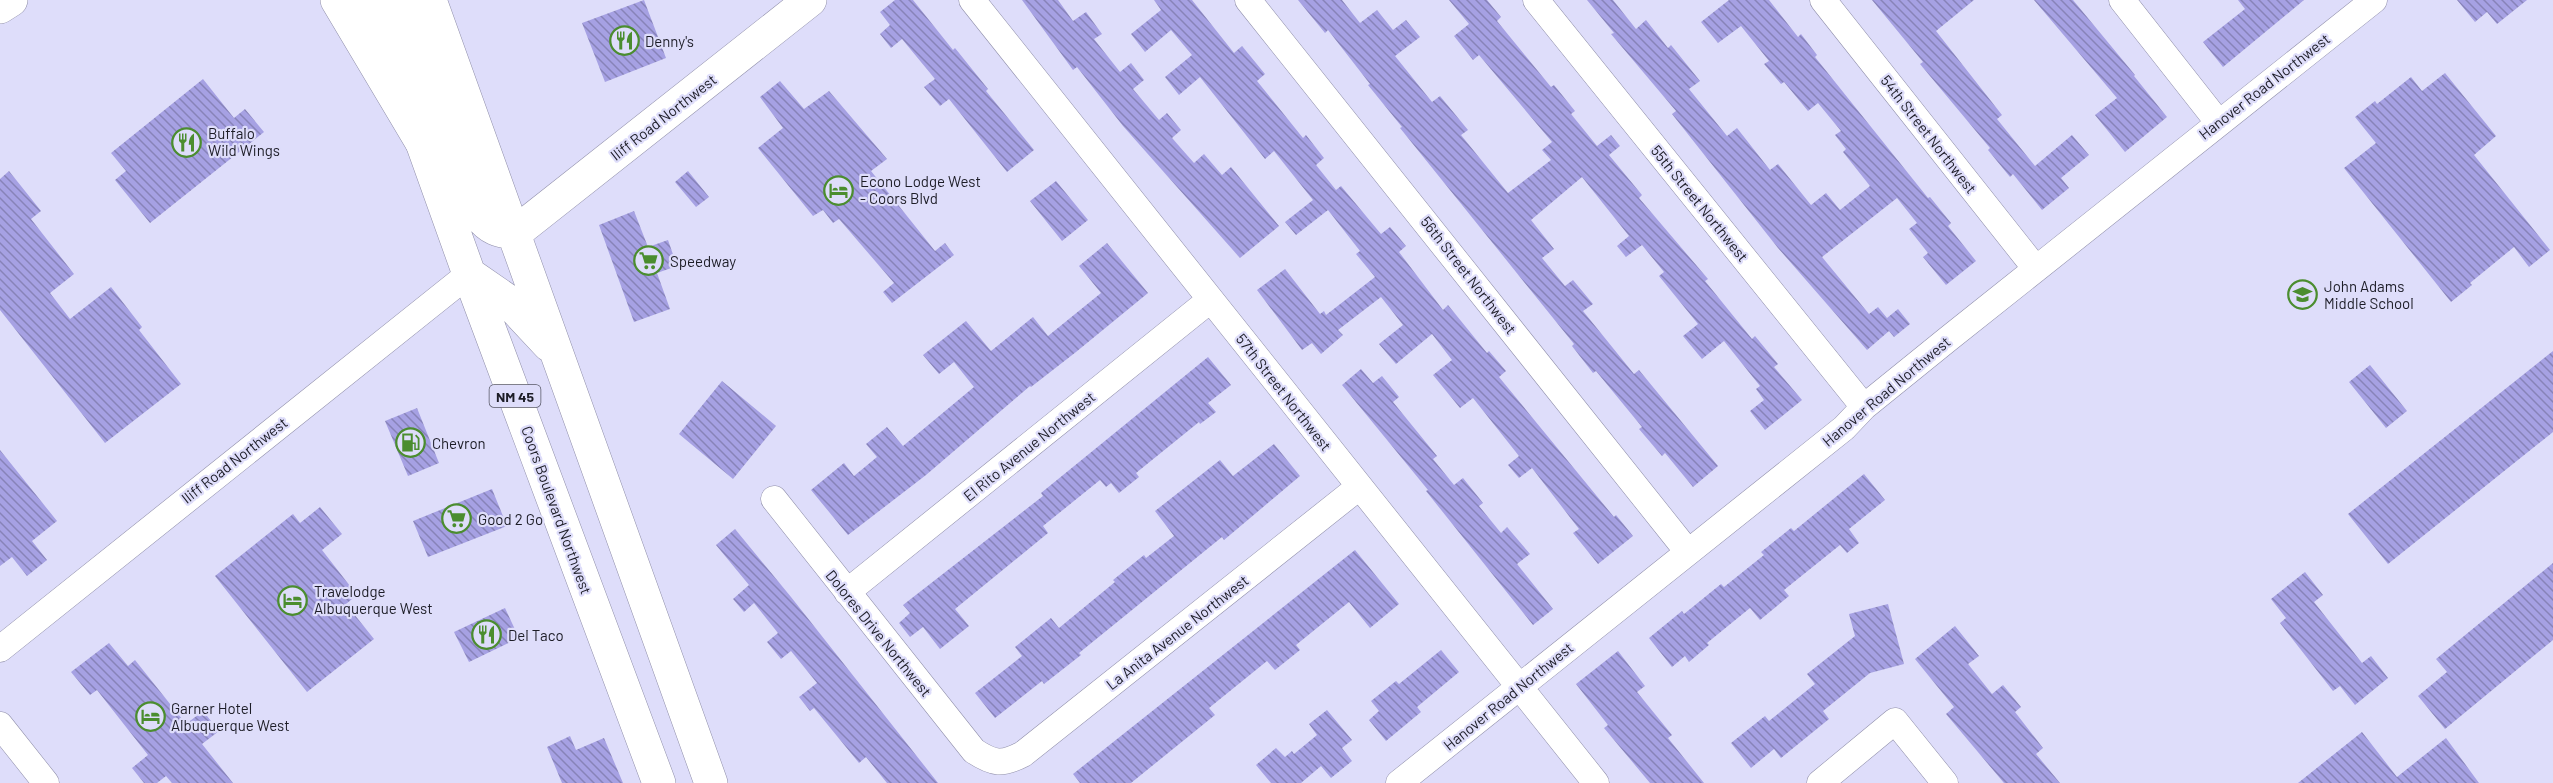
<svg xmlns="http://www.w3.org/2000/svg" width="2553" height="783" viewBox="0 0 2553 783" font-family="Barlow,sans-serif">
<style>
.building{fill:url(#building-back-hatch)}
.lines{fill:none;stroke-linecap:round;stroke-linejoin:round}
.minor-casing{stroke:#8f8ea9;stroke-width:27}
.major-casing{stroke:#8f8ea9;stroke-width:34}
.highway-casing{stroke:#8f8ea9;stroke-width:34}
.minor{stroke:#fff;stroke-width:26}
.major{stroke:#fff;stroke-width:33}
.highway{stroke:#fff;stroke-width:33}
.labels{text-anchor:middle;dominant-baseline:central;stroke-width:4.5;stroke-linejoin:round;paint-order:stroke}
.shield{fill:#deddfa;stroke:#575766;stroke-width:1.5}
.shield-label{font-size:14px;font-weight:bold;fill:#1d1d27}
.poi-label{font-size:15px;fill:#1d1d27;stroke:#deddfa;text-anchor:start}
.street-label{font-size:15px;fill:#1d1d27;stroke:#deddfa}
</style>
<defs>
<pattern id="building-back-hatch" width="6" height="6" patternUnits="userSpaceOnUse" patternTransform="scale(1.5)"><rect width="6" height="6" fill="#a6a1e3"/><path d="M-1 5l2 2M0 0l6 6M5-1l2 2" fill="none" stroke="#8783b8"/></pattern>
</defs>
<rect width="100%" height="100%" fill="#deddfa"/>
<!-- building -->
<path class="building" d="M644,0L666,58L605,82L582,23Z
M895,0H913L953,50L955,48L988,89L986,91L1034,150L1007,172L949,99L940,106L924,87L935,79L902,39L891,48L880,34L890,25L880,12Z
M1022,0H1058L1073,21L1086,12L1102,34L1094,39L1120,72L1131,63L1144,80L1133,89L1159,120L1167,113L1181,130L1172,138L1194,163L1204,154L1222,175L1231,167L1279,226L1240,258L1123,126L1077,67L1073,70Z
M1154,0H1192L1234,53L1242,46L1265,74L1257,81L1303,138L1306,135L1324,158L1316,165L1336,190L1341,186L1381,234L1390,227L1406,246L1399,252L1443,310L1448,305L1487,353L1489,351L1506,371L1499,377L1614,517L1616,515L1633,536L1598,564L1573,533L1579,529L1532,468L1519,478L1508,465L1519,456L1473,398L1460,408L1433,375L1452,360L1432,334L1396,364L1379,344L1403,325L1381,297L1338,330L1343,335L1321,354L1312,343L1302,350L1257,290L1285,269L1320,314L1324,311L1326,315L1375,277L1356,254L1360,251L1328,210L1296,235L1285,222L1313,200L1274,151L1265,159L1200,77L1179,95L1165,77L1192,55L1171,30L1145,52L1131,34L1161,10Z
M1298,0H1342L1360,23L1377,10L1393,30L1406,20L1420,37L1395,56L1432,102L1440,96L1468,130L1461,135L1508,193L1551,160L1542,150L1552,142L1479,55L1473,60L1454,36L1469,24L1449,0H1487L1501,17L1497,21L1551,87L1554,85L1575,111L1571,114L1597,146L1611,135L1620,146L1609,155L1642,195L1639,198L1708,279L1705,281L1752,339L1755,336L1778,364L1774,367L1802,400L1765,430L1750,411L1764,400L1756,389L1760,386L1724,341L1702,359L1683,336L1698,324L1659,276L1664,272L1642,245L1626,257L1617,246L1629,236L1582,177L1531,220L1554,249L1542,258L1565,286L1573,280L1593,304L1583,311L1634,374L1639,370L1718,466L1693,487L1665,453L1662,456L1639,429L1642,427L1596,371L1593,373L1572,346L1574,344L1400,128L1402,127L1368,85L1370,84L1328,30L1325,33Z
M1587,0H1613L1636,29L1646,20L1668,48L1671,45L1700,81L1689,89L1727,136L1737,128L1770,170L1778,164L1811,205L1826,193L1840,210L1870,186L1843,152L1846,149L1835,135L1841,131L1818,103L1808,111L1784,82L1781,84L1764,64L1769,61L1741,26L1718,43L1701,22L1729,0H1769L1798,37L1801,34L1817,55L1815,57L1928,198L1930,197L1951,223L1948,226L1976,261L1946,285L1923,257L1928,253L1909,229L1917,223L1897,198L1822,257L1869,314L1878,307L1887,318L1898,309L1910,324L1894,337L1889,331L1867,350L1778,248L1672,114L1676,111L1611,34L1614,33Z
M1872,0H1974L1936,31L2002,115L1997,119L2035,166L2072,135L2089,155L2061,178L2069,188L2042,210L2013,174L2010,177L1988,150L1990,148L1920,64L1923,62Z
M2034,0H2073L2135,75L2134,76L2167,117L2125,152L2095,115L2117,98Z
M2238,0H2304L2223,67L2203,42L2245,9Z
M2457,0H2527L2497,24L2487,12L2475,22Z
M2445,73L2496,136L2474,155L2550,250L2529,267L2514,247L2470,283L2472,285L2451,302L2344,168L2376,143L2355,117L2375,101L2377,104L2411,77L2422,91Z
M203,79L234,118L245,109L264,132L150,223L115,180L126,171L111,153Z
M780,81L804,109L829,91L887,159L871,171L935,251L945,243L954,255L892,303L883,292L894,283L839,219L833,223L823,210L813,216L758,148L783,128L760,97Z
M9,171L41,211L31,219L74,274L50,293L70,319L111,287L142,327L139,330L181,384L105,443L0,310V179Z
M688,171L709,197L696,207L675,182Z
M1056,181L1088,220L1062,241L1030,201Z
M634,211L648,247L668,240L677,266L657,273L670,309L634,322L599,225Z
M1107,243L1148,293L1076,352L1031,387L1030,386L926,475L848,535L811,490L844,463L854,476L877,457L866,444L887,427L903,446L974,387L954,362L939,374L923,355L966,321L991,351L1033,317L1048,336L1101,293L1079,266Z
M2553,351V432L2388,564L2348,514Z
M1208,357L1231,385L1208,403L1216,412L1200,424L1199,422L1136,473L1139,477L1119,493L1111,483L1106,487L1100,480L1043,526L1048,533L955,609L969,626L940,649L923,627L910,637L899,623L910,613L903,605L1043,496L1041,493Z
M2370,365L2407,411L2386,428L2349,382Z
M1361,369L1373,383L1382,376L1399,397L1393,402L1437,456L1433,459L1454,485L1463,478L1483,503L1479,506L1501,533L1507,527L1530,554L1517,564L1553,609L1533,625L1426,491L1428,490L1342,385Z
M722,381L776,426L733,479L679,434Z
M417,408L439,463L408,476L385,421Z
M1274,444L1300,476L1224,540L1222,537L1079,653L1081,655L1044,684L1042,681L995,718L975,693L1022,656L1015,647L1051,618L1059,628L1115,582L1113,580L1144,555L1146,558L1174,536L1155,511L1220,460L1233,476Z
M0,450L57,521L32,541L47,560L27,576L12,557L0,566Z
M1864,474L1885,500L1849,529L1859,543L1847,553L1840,545L1784,590L1789,596L1760,620L1750,608L1707,643L1709,645L1689,662L1685,656L1672,667L1649,638L1682,611L1684,614L1721,584L1724,587L1764,555L1761,552L1791,528L1794,531Z
M492,489L507,526L428,557L413,521Z
M320,507L342,534L322,550L357,595L346,604L374,639L307,692L215,576L293,514L300,523Z
M735,529L791,597L938,783H887L866,757L859,763L814,708L810,711L799,697L817,683L791,651L781,659L767,642L778,633L754,603L744,612L733,599L749,585L716,545Z
M1355,550L1399,604L1370,628L1349,602L1296,645L1300,650L1275,670L1267,661L1209,708L1215,715L1131,783H1080L1073,774Z
M2553,563V640L2445,729L2418,696L2447,672L2436,659Z
M2305,572L2323,595L2314,602L2362,663L2371,656L2388,678L2355,705L2340,686L2333,691L2280,623L2286,618L2271,599Z
M1888,604L1904,664L1870,673L1823,711L1829,719L1781,758L1774,749L1751,768L1731,743L1765,716L1769,721L1815,684L1807,674L1855,636L1849,614Z
M505,608L519,638L469,662L454,632Z
M1955,626L1979,656L1968,664L1992,694L2003,685L2021,707L2015,712L2043,748L2036,754L2060,783H2004L1946,714L1954,707L1915,659Z
M109,643L128,666L135,660L186,724L203,711L219,731L202,744L233,783H172L166,776L157,783H144L132,768L148,755L97,690L90,695L71,672Z
M1441,650L1459,672L1417,707L1421,712L1386,741L1369,720L1379,711L1371,701L1396,681L1399,684Z
M1618,651L1645,686L1637,692L1672,735L1668,738L1704,783H1650L1604,728L1608,725L1576,684Z
M1327,710L1352,740L1342,748L1352,761L1331,778L1321,766L1301,783H1271L1256,765L1276,748L1285,757L1292,751L1294,754L1317,735L1309,724Z
M2362,732L2397,777L2446,738L2479,783H2298Z
M570,736L576,750L604,738L623,783H562L547,747Z"/>
<g class="lines">
<defs>
<path id="minor" d="M972,0L1596,783
M1248,0L1688,552
M1536,0L1864,407
M1823,0L2036,269
M2122,0L2218,122
M774,499L974,751C994,764 1002,765 1023,754L1359,487
M847,592L1210,300
M0,649L469,274
M0,725L46,783
M1399,783L1844,428L1864,407L1948,339L2374,0
M1820,783L1895,721L1945,783"/>
<path id="major" d="M371,0L469,274L659,783
M400,0L479,215C490,229 498,231 515,233
M430,0L711,783
M515,233L810,0
M469,274L508,301L549,345"/>
<path id="highway" d="M337,0L421,141
M0,7L11,0"/>
</defs>
<!-- minor casing -->
<use href="#minor" class="minor-casing"/>
<!-- major casing -->
<use href="#major" class="major-casing"/>
<!-- highway casing -->
<use href="#highway" class="highway-casing"/>
<!-- minor -->
<use href="#minor" class="minor"/>
<!-- major -->
<use href="#major" class="major"/>
<!-- highway -->
<use href="#highway" class="highway"/>
</g>
<!-- icons -->
<defs>
<symbol id="restaurant-ring" viewBox="-11 -11 22 22"><circle r="9.5" fill="#deddfa" stroke="#4b8d2f" stroke-width="1.5"/><path d="M-5-6h1v4h1v-4h1v4h1v-4h1v5L-1.5 .5V6h-2V.5L-5-1ZM5-6V6H3V1.5H1.5Q1.5-4 5-6Z" fill="#4b8d2f"/></symbol>
<symbol id="hotel-ring" viewBox="-11 -11 22 22"><circle r="9.5" fill="#deddfa" stroke="#4b8d2f" stroke-width="1.5"/><path d="M-6-4.5h1.5V1H6V5H4.5V3h-9V5H-6ZM-4 0a1.8 1.8 0 1 1 3.6 0ZM.5 0V-2.5h3Q6-2.5 6 0Z" fill="#4b8d2f"/></symbol>
<symbol id="supermarket-ring" viewBox="-11 -11 22 22"><circle r="9.5" fill="#deddfa" stroke="#4b8d2f" stroke-width="1.5"/><path d="M-6-5.5h2.5l.6 2H6L4.5 2H-2.5L-4.4-4H-6ZM-1.5 3.2a1.3 1.3 0 1 0 .1 0ZM3 3.2a1.3 1.3 0 1 0 .1 0Z" fill="#4b8d2f"/></symbol>
<symbol id="school-ring" viewBox="-11 -11 22 22"><circle r="9.5" fill="#deddfa" stroke="#4b8d2f" stroke-width="1.5"/><path d="M0-5L7-2L0 1L-7-2ZM-4 1L0 2.5L4 1V4Q0 6-4 4Z" fill="#4b8d2f"/></symbol>
<symbol id="fuel-ring" viewBox="-11 -11 22 22"><circle r="9.5" fill="#deddfa" stroke="#4b8d2f" stroke-width="1.5"/><path d="M-5.5-6h7V0h2V4h1.3V-2.5L3-4.5l.8-.8L6-3V5H2.5V1h-1V6h-7ZM-4.2-4.7v3.2H.2V-4.7Z" fill="#4b8d2f"/></symbol>
</defs>
<g fill-rule="evenodd">
<use href="#restaurant-ring" x="608" y="24" width="33" height="33"/>
<use href="#restaurant-ring" x="170" y="126" width="33" height="33"/>
<use href="#hotel-ring" x="822" y="174" width="33" height="33"/>
<use href="#supermarket-ring" x="632" y="244" width="33" height="33"/>
<use href="#school-ring" x="2286" y="278" width="33" height="33"/>
<use href="#fuel-ring" x="394" y="426" width="33" height="33"/>
<use href="#supermarket-ring" x="440" y="502" width="33" height="33"/>
<use href="#hotel-ring" x="276" y="584" width="33" height="33"/>
<use href="#restaurant-ring" x="470" y="618" width="33" height="33"/>
<use href="#hotel-ring" x="134" y="700" width="33" height="33"/>
</g>
<g class="labels">
<!-- shield labels -->
<rect class="shield" x="489.5" y="385" width="51" height="22" rx="4.5"/>
<g class="shield-label">
<text x="515" y="396">NM 45</text>
</g>
<!-- poi labels -->
<g class="poi-label">
<text x="645" y="41">Denny's</text>
<text x="208" y="133">Buffalo<tspan x="208" dy="17">Wild Wings</tspan></text>
<text x="860" y="181">Econo Lodge West<tspan x="860" dy="17">- Coors Blvd</tspan></text>
<text x="670" y="261">Speedway</text>
<text x="2324" y="286">John Adams<tspan x="2324" dy="17">Middle School</tspan></text>
<text x="432" y="443">Chevron</text>
<text x="478" y="519">Good 2 Go</text>
<text x="314" y="591">Travelodge<tspan x="314" dy="17">Albuquerque West</tspan></text>
<text x="508" y="635">Del Taco</text>
<text x="171" y="708">Garner Hotel<tspan x="171" dy="17">Albuquerque West</tspan></text>
</g>
<!-- street labels -->
<g class="street-label">
<text transform="translate(2264 86) rotate(-38)">Hanover Road Northwest</text>
<text transform="translate(663 117) rotate(-38)">Iliff Road Northwest</text>
<text transform="translate(1929 134) rotate(52)">54th Street Northwest</text>
<text transform="translate(1700 203) rotate(51)">55th Street Northwest</text>
<text transform="translate(1469 275) rotate(52)">56th Street Northwest</text>
<text transform="translate(1886 391) rotate(-40)">Hanover Road Northwest</text>
<text transform="translate(1284 392) rotate(52)">57th Street Northwest</text>
<text transform="translate(1029 446) rotate(-39)">El Rito Avenue Northwest</text>
<text transform="translate(234 460) rotate(-38)">Iliff Road Northwest</text>
<text transform="translate(557 510) rotate(70)">Coors Boulevard Northwest</text>
<text transform="translate(1177 632) rotate(-38)">La Anita Avenue Northwest</text>
<text transform="translate(879 633) rotate(51)">Dolores Drive Northwest</text>
<text transform="translate(1508 696) rotate(-39)">Hanover Road Northwest</text>
</g>
</g>
</svg>
